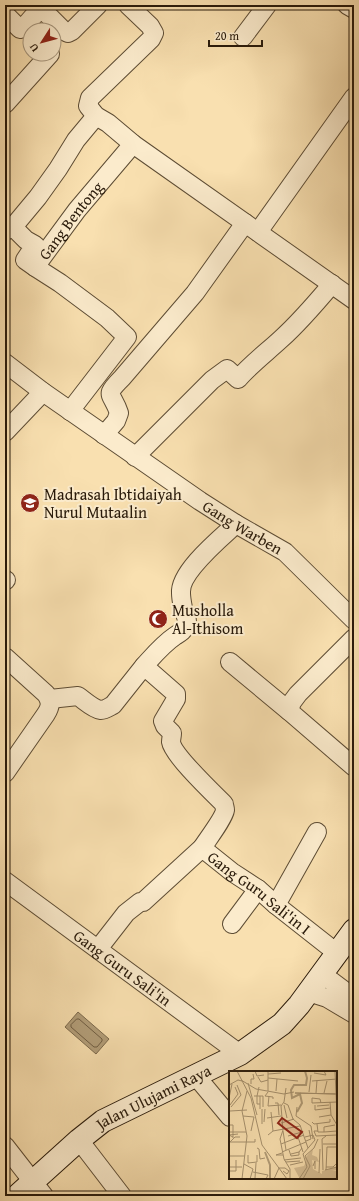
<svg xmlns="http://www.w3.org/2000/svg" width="359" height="1201" viewBox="0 0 359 1201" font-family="'Gentium Book Plus',serif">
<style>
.water{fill:#b29d78;stroke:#7b694c}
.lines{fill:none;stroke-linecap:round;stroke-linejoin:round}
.shore{stroke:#6e5c41;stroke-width:1}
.street-casing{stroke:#5d4c34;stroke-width:20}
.secondary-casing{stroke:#291a0a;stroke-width:24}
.street{stroke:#fbebcc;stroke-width:18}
.secondary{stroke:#fbebcc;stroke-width:22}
.labels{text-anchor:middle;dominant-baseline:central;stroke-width:4;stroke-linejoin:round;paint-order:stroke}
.street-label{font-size:16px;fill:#291a0a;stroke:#fbebcc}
.poi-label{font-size:16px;fill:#291a0a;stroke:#fbebcc;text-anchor:start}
.inset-river{fill:none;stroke:#b29d78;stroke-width:2}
.inset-road{fill:none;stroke:#a6916e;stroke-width:1}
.view{fill:#8f2418;fill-opacity:0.15;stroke:#8f2418;stroke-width:2}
.inset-edge{fill:none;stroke:#291a0a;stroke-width:2}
</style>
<rect width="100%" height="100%" fill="#f9e0b0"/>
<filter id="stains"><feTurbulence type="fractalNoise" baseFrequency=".005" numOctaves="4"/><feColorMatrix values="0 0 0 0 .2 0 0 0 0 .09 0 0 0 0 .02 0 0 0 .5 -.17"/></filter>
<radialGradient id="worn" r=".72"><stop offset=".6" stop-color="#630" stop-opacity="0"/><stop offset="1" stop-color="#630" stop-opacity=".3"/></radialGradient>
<!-- water -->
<path class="water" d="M78,1012L109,1039L96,1054L65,1027Z"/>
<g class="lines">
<!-- shore -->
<path class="shore" d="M77,1019H79L102,1039V1041L97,1047H94L71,1027V1025Z"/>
<defs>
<g id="street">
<path d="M128,5L150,26L154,33L151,39L90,98L88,106L96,116L108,123L133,144L354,300"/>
<path d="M347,5L354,9"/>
<path d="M5,14L20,29L23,28L37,12L42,9L64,31L68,33L72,31L98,5"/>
<path d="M243,37L267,5"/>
<path d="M5,104L50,54"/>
<path d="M13,227L26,240L35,245L25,260L35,267"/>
<path d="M5,231L13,227L38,197L58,169L76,140L96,116"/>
<path d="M258,232L354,97"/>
<path id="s1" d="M5,363L43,392L200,501L236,524L285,552L354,620"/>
<path id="s2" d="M70,411L127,337L107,318L60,283L35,267L77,210L133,144"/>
<path d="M5,432L43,392"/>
<path d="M104,435L116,421L119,413C112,392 103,397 122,378L195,293L245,223"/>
<path d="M135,457L212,380L227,369L238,379C251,364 267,352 281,339C300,322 316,303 332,284"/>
<path d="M5,581L6,580"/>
<path d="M354,638L298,694L292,702L289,711L354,767"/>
<path d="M5,657L46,694C51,702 51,706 46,714L5,773"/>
<path d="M230,662L289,711"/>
<path d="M144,666C154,655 163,644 175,636C180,633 184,631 186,625C189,620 184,613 183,608C182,603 181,597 181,593C179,572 221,538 236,524"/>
<path d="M50,699L78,696C84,700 93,709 101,710C105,710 109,707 113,705L144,666L176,694V699L163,721L165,726L172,733C172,736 171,739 171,742C173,755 213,793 224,804C224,806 225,808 225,810C224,818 207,840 202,848"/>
<path id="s3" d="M5,881L240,1054"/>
<path d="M276,905L317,832"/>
<path d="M232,924L258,889"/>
<path id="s4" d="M98,949L126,913L140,902H143L202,848L232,872L258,889L276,905L337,953"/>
<path d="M322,974L354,998"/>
<path d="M308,992L327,998L354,1014"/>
<path d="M195,1075L230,1117"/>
<path d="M79,1140L122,1196"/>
<path d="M5,1146L44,1196"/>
</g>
<g id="secondary">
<path id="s5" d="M17,1196L79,1140L103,1121L240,1054L282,1024L299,1005L354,930"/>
</g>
</defs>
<!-- street casing -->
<use href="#street" class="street-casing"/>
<!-- secondary casing -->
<use href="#secondary" class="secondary-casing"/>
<!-- street -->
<use href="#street" class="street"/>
<!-- secondary -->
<use href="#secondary" class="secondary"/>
</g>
<!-- icons -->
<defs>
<symbol id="school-disc" viewBox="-11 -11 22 22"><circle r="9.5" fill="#8f2418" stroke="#fbebcc"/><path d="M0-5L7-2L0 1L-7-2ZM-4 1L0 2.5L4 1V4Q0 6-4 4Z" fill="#fff"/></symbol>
<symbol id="mosque-disc" viewBox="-11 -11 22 22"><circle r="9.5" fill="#8f2418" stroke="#fbebcc"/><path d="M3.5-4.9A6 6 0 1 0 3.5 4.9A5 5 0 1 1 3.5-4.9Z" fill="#fff"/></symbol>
</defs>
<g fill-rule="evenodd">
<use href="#school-disc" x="19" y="492" width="22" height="22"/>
<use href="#mosque-disc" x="147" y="608" width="22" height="22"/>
</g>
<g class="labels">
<!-- street labels -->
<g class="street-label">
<text stroke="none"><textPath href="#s2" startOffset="268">Gang Bentong</textPath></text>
<text stroke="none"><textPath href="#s1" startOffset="289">Gang Warben</textPath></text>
<text stroke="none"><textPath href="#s4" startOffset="219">Gang Guru Sali'in I</textPath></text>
<text stroke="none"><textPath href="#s3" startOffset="146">Gang Guru Sali'in</textPath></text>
<text stroke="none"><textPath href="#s5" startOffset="170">Jalan Ulujami Raya</textPath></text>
</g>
<!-- poi labels -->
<g class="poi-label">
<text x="44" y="494">Madrasah Ibtidaiyah<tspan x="44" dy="18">Nurul Mutaalin</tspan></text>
<text x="172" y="610">Musholla<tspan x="172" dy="18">Al-Ithisom</tspan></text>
</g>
</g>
<!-- overview -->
<g transform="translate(229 1071)">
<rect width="108" height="108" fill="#f9e0b0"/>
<path d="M84,78L83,84L88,86L90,91L83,89L84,98L93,103V100L108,96V99L103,100H108V108H71L65,97L75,95L77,91L76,87Z" fill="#d6be94"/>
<path class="inset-river" d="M68,41L73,32L71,23L63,27L62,19L65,14H77L78,7L76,0M36,81L41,94V108"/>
<path class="inset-road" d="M8,0L22,27L33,74L58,108M26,0L28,5L35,4M106,0L108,44M85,2L97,4L95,0M39,3L52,2M29,6L32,11L39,9M39,7L69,10M12,9L27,18L55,23L65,21M83,10L108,8M19,12L28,44M22,13V8H25L24,3M0,14L9,9L13,10M30,16L28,25V33H31M57,17L55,31L52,35L54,59L51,68L55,88L61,98V108M39,20V0M47,20L48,8M39,21L36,25L44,26V28M80,21L82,4M87,22L88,9M95,22L98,10M108,23L66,22L108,23M25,25H34V36M40,25L39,35L52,34M0,27L3,13M83,27V32L108,31M83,27L91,28L92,32M101,31L102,44L108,54M46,32H49L50,44M55,32L59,34L64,48L71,54L79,77M1,34L9,23L6,16M55,34L58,47M86,34V39L102,37M88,35L100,34M2,36L12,24L8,14M68,36L67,45L82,55L84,68M31,38V25M33,38V53M1,40L18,39M42,41L44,60M14,45L25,46L22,60M90,46L102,44M38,47L52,45M35,51L36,38M83,51L85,53L101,51V48M52,52L65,48M88,53L89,61H95V56L106,54M0,54H4V67M54,60L57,79M89,60H85L87,65L108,64M0,61H17M95,61L108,60M39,64L44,60L71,55M59,65L73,61M4,66L0,64L9,63M69,66L74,81M77,70L82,68L80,59M0,71H26V68M1,71L6,66H11M52,73L75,64M94,73H108M28,77L30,78L31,88L36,87M60,79L62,85L70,84V81M53,81L77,71M53,82L47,84H54M62,83L70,81L73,77M19,84V92L28,91V84M0,85H16M55,89L72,87M57,91L71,90M15,93L24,98L21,108M61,94L74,91M84,95L86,90V98M0,96H13M97,96H104L108,92M94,99L93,68L97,65M96,99L108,96M97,99L98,76H108M0,100H7V89M24,101L39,104L37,108M90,102L91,78M26,107L27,92M13,108L18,65L13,40L18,20M45,108L50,97H56L60,100L58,103L54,100M70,108L78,96L74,83L86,69L84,64L76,66M74,108L81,95L76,85L85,77L89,68"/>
<path class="view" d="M53,47L73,61L68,67L49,52Z"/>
<rect width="108" height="108" class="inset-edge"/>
</g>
<!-- margin -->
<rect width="359" height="1201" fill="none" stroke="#f9e0b0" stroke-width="20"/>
<rect x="6" y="6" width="347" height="1189" fill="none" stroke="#291a0a" stroke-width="2"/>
<rect x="10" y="10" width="339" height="1181" fill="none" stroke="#291a0a"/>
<!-- north arrow -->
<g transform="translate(42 42) rotate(234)"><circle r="19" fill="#fbebcc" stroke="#a7977e"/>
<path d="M0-3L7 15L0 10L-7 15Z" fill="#8f2418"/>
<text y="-6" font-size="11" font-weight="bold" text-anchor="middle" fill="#291a0a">U</text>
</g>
<!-- scale -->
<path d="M209 40v6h53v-6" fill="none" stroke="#291a0a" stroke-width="2"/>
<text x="215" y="40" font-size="12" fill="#291a0a" stroke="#fbebcc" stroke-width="3" paint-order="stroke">20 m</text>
<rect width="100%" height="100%" filter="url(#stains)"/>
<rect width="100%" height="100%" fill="url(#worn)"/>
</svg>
